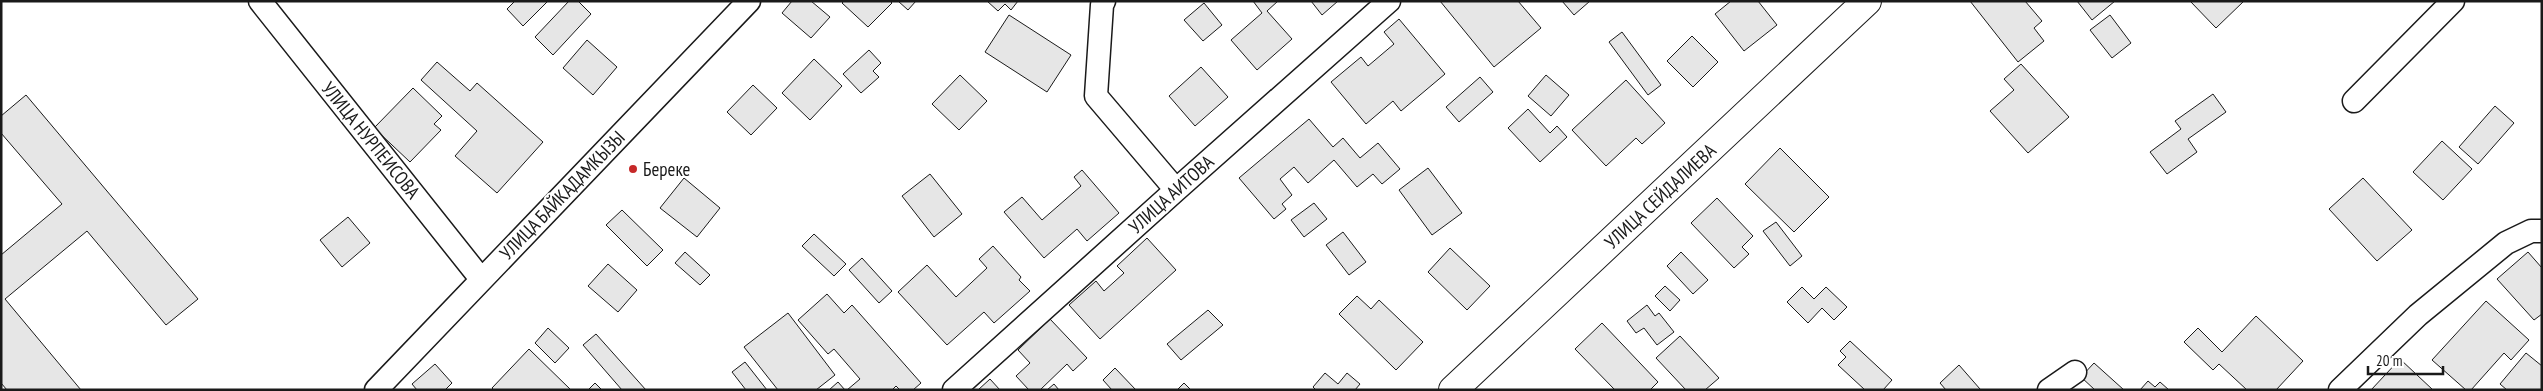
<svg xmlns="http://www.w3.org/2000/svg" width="2543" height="391" viewBox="0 0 2543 391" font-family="'PT Sans Narrow',sans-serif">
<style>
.building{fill:#e6e6e6;stroke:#1a1a1a}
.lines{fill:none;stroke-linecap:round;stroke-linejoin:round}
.street-casing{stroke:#1a1a1a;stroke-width:25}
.primary-casing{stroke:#1a1a1a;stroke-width:30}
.street{stroke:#fff;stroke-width:22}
.primary{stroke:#fff;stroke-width:28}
.poi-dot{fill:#c62828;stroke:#fff;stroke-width:2}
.labels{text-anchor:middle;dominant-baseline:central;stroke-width:4;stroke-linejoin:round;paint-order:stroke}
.street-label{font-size:19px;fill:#1a1a1a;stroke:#fff}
.poi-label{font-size:19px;fill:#1a1a1a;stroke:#fff;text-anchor:start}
</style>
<rect width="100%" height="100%" fill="#fff"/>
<!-- building -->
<path class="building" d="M515,1H548L523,26L507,9Z
M569,1H578L591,14L553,55L535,37Z
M792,1H811L830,17L811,38L782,13Z
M844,1H890L892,3L868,27L842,3Z
M898,1H916L908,10Z
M987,1H1018L1011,10L1005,4L998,11Z
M1253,1H1278L1267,11L1292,39L1257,70L1231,40L1262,13Z
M1311,1H1338L1322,15Z
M1440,1H1518L1541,28L1494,67Z
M1562,1H1590L1574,15Z
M1731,1H1758L1777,25L1744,51L1715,14Z
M1970,1H2025L2042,21L2034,28L2044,41L2018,62Z
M2077,1H2115L2092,20Z
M2190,1H2244L2216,28Z
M1204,3L1222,25L1203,41L1184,20Z
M1009,15L1071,55L1047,92L985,52Z
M2110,15L2131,43L2112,58L2090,30Z
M1399,19L1445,74L1401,111L1393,101L1366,124L1331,82L1361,57L1368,66L1394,44L1384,32Z
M1622,32L1661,85L1648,95L1609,42Z
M1692,36L1718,62L1693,87L1667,61Z
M587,40L617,67L593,95L563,68Z
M869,50L881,63L873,71L879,77L861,93L843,74Z
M814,59L842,86L810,120L782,93Z
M437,62L470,91L477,83L543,142L497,193L455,156L477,131L421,80Z
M2021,64L2069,117L2028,153L1990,111L2014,90L2004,79Z
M1201,67L1228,97L1195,126L1169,96Z
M960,75L987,101L959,130L932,104Z
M1546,75L1569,95L1551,116L1528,96Z
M1480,77L1493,92L1459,122L1446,107Z
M1626,80L1665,123L1642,144L1636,138L1606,166L1572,130Z
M753,85L777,108L751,135L727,112Z
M413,88L442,116L434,124L441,130L410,162L374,128Z
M2213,94L2226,112L2188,139L2197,152L2167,174L2150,152L2181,129L2175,121Z
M26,95L198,299L166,325L87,231L5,299L81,390H7L1,383V255L62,204L1,133V116Z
M2495,106L2514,123L2478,164L2459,147Z
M1528,109L1550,133L1557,126L1567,137L1540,162L1508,128Z
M1309,119L1333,147L1343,138L1360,158L1378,143L1400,169L1382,184L1373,174L1357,187L1334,160L1308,183L1294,167L1280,179L1292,195L1282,204L1286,209L1274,219L1239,178Z
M2442,141L2472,169L2443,200L2413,172Z
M1780,148L1829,197L1794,232L1745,184Z
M1428,168L1462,213L1432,235L1399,190Z
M1082,170L1119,213L1087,241L1077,229L1044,258L1004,212L1022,197L1042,220L1081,186L1074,177Z
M930,174L962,214L934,237L902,196Z
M684,178L720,208L697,237L660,208Z
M2363,178L2412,230L2377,261L2329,209Z
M1717,198L1753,236L1742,247L1749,254L1734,268L1691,223Z
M1314,203L1327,219L1304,237L1291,220Z
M622,210L663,250L647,266L606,225Z
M348,217L370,243L342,267L320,240Z
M1776,222L1802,256L1790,266L1763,231Z
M1343,232L1366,262L1349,275L1326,245Z
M814,234L846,264L834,276L802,246Z
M1147,238L1176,270L1100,339L1069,305L1096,281L1104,291L1124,273L1117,266Z
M993,246L1021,277L1019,280L1030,291L994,323L984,312L947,345L898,292L927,265L956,297L987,268L979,259Z
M1450,248L1490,286L1467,310L1428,272Z
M685,252L710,275L700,285L675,263Z
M1681,252L1708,280L1693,294L1667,266Z
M2528,252L2542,268V314L2534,320L2497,279Z
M862,258L892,291L879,303L849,270Z
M608,264L637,290L618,312L588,286Z
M1665,286L1680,300L1670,311L1655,296Z
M1802,287L1814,299L1826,287L1847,307L1834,320L1822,308L1808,323L1787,302Z
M827,294L844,313L852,305L921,383L913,390H900L896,386L892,390H847L860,379L834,349L828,354L798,320Z
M1357,296L1371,309L1379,300L1423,342L1396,370L1339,314Z
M2486,301L2529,340L2511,360L2504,353L2471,390H2466L2432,360Z
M1647,305L1655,316L1659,313L1674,332L1657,345L1644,328L1636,333L1627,321Z
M1208,310L1223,325L1181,360L1167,344Z
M788,313L835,375L816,390H778L744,347Z
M2256,316L2303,361L2276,390H2247L2219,364L2213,370L2184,342L2198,328L2222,352Z
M1050,319L1087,358L1073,371L1067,364L1040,390H1029L1016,376L1030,363L1018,350Z
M1602,323L1658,382L1650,390H1615L1575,349Z
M548,328L569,348L555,363L535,343Z
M596,334L646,390H622L583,345Z
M1680,336L1719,378L1705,390H1686L1656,358Z
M1850,341L1892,380L1883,390H1865L1838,365L1846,357L1840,351Z
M529,349L571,390H494L492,388Z
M2526,353L2542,366V390H2507L2500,384Z
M2400,359L2433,390H2371Z
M745,362L767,390H746L732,372Z
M2094,363L2124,390H2095L2081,377Z
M435,364L452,383L445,390H417L412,384Z
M1959,365L1980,389L1979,390H1946L1940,383Z
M1115,368L1136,390H1112L1103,380Z
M1325,373L1338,384L1347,373L1360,384L1355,390H1316L1313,387Z
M990,379L1000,390H978Z
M2148,381L2155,387L2160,382L2169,390H2140Z
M838,382L845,390H829Z
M595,383L602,390H588Z
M1184,383L1191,390H1177Z
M1054,384L1059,390H1047Z"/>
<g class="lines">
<defs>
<path id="street" d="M260,1L481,279
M1104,1L1102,5L1096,96L1176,190
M2354,101L2453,1
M376,390L749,1
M954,390L1176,190L1389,1
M2049,390L2075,372
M2340,390L2418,315L2506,243L2531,231H2542"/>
<path id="primary" d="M1453,390L1867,1"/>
</defs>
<!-- street casing -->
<use href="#street" class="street-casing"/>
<!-- primary casing -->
<use href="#primary" class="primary-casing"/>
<!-- street -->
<use href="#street" class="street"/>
<!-- primary -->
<use href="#primary" class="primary"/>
</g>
<!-- markers -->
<circle class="poi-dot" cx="633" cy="169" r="5"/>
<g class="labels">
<!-- street labels -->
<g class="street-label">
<text transform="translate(371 140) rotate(51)">УЛИЦА НУРПЕИСОВА</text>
<text transform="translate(1171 194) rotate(-42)">УЛИЦА АИТОВА</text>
<text transform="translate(562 195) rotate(-46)">УЛИЦА БАЙКАДАМКЫЗЫ</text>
<text transform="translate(1660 196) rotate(-43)">УЛИЦА СЕЙДАЛИЕВА</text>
</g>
<!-- poi labels -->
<g class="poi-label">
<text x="643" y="169">Береке</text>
</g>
</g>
<!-- border -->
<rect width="2543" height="391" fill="none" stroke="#1a1a1a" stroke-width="5"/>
<!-- scale -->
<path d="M2368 366v8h75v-8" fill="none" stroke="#1a1a1a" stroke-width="2.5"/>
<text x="2376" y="366" font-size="15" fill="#1a1a1a" stroke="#ffffff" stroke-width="4" paint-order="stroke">20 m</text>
</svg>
